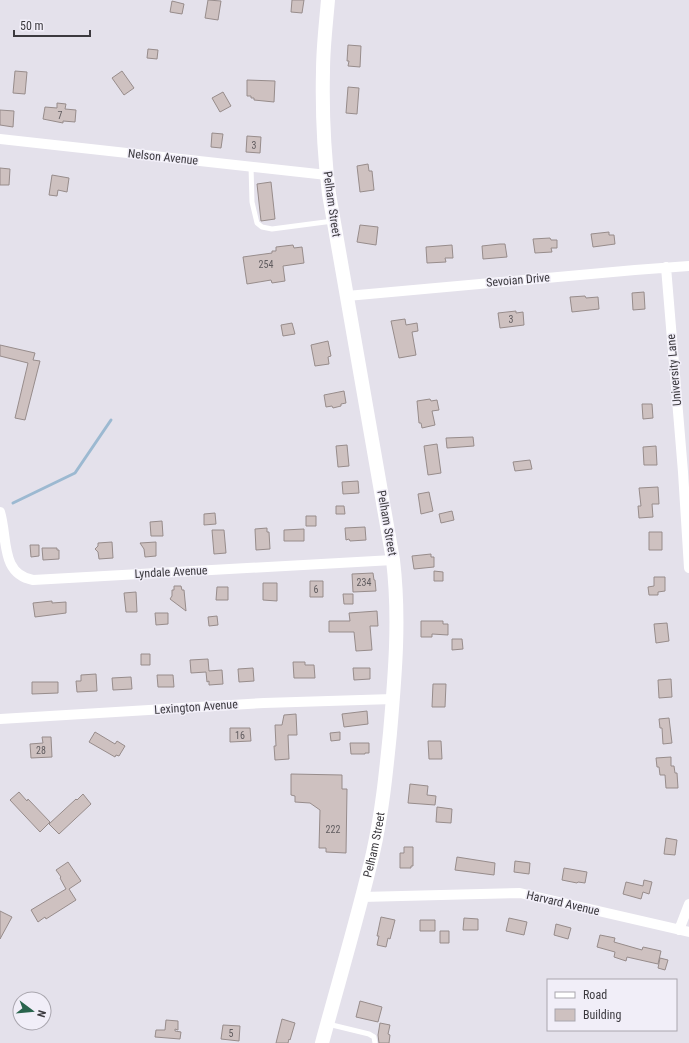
<svg xmlns="http://www.w3.org/2000/svg" width="689" height="1043" viewBox="0 0 689 1043" font-family="'Roboto Condensed',sans-serif">
<style>
.lines{fill:none;stroke-linecap:round;stroke-linejoin:round}
.stream{stroke:#9cb9d1;stroke-width:3}
.building{fill:#cec1c0;stroke:#978c8b}
.lane{stroke:#fff;stroke-width:5}
.street{stroke:#fff;stroke-width:10}
.secondary{stroke:#fff;stroke-width:14}
.labels{text-anchor:middle;dominant-baseline:central;stroke-width:3;stroke-linejoin:round;paint-order:stroke}
.number-label{font-size:10px;fill:#605c5f}
.street-label{font-size:12px;fill:#3c3a3f;stroke:#f1eef8}
</style>
<rect width="100%" height="100%" fill="#e4e1eb"/>
<g class="lines">
<!-- stream -->
<path class="stream" d="M13,503L75,473L111,420"/>
</g>
<!-- building -->
<path class="building" d="M208,0L221,1L218,20L205,18Z
M292,0H304L302,13L291,12Z
M172,1L184,4L182,14L170,12Z
M348,45L361,46L360,67L348,66L349,61H347Z
M148,49L158,50L157,59L147,58Z
M15,71L27,72L25,94L13,93Z
M122,71L134,88L124,95L112,78Z
M247,80L275,81L274,102L254,100V98H251V96H247Z
M348,87L359,88L357,114L346,113Z
M223,92L231,106L220,112L212,98Z
M57,103L66,104L65,109L76,110L75,122L63,121V123L43,119L45,107L57,108Z
M0,110L14,111L13,127L0,125Z
M212,133L223,134L221,148L211,147Z
M247,136L261,137L260,153L246,152Z
M368,164L369,171H372L374,190L360,192L357,166Z
M0,168L10,169L9,185H0Z
M52,175L69,178L67,192L58,190L57,196L49,195Z
M271,182L275,219L261,221L257,184Z
M360,225L378,227L376,245L357,242Z
M609,232V235H614L615,244L593,247L591,234Z
M550,238L551,240H557V248H551L552,252L535,253L533,239Z
M500,244H505L507,257L483,259L482,246Z
M293,245L294,248L302,247L304,263L283,266L285,281L272,283L271,280L247,284L243,257L272,253V251H276V247Z
M452,245L453,258H445L446,262L427,263L426,247Z
M644,292L645,309L633,310L632,293Z
M585,296L586,298L598,297L599,309L572,312L570,297Z
M516,311V313L523,312L524,325L500,328L498,313Z
M405,319L406,325L417,323L418,331L412,332L416,355L399,358L391,321Z
M292,323L295,334L283,336L281,325Z
M328,341L331,356L328,357L329,364L315,366L311,345Z
M0,345L35,353L33,360L40,361L25,420L15,418L28,363L0,356Z
M344,391L346,403L341,404V406L333,408L332,406L326,407L324,395Z
M430,399L431,401L437,400L439,410L432,411L435,425L422,428L421,423H419L417,401Z
M642,404H652L653,418L643,419Z
M473,437L474,446L447,448L446,438Z
M437,444L441,473L428,475L424,446Z
M347,445L349,466L338,467L336,446Z
M656,446L657,465H644L643,447Z
M530,460L532,469L515,471L513,462Z
M358,481L359,493L343,494L342,482Z
M658,487L659,504H652L653,517L639,518L638,506H641L639,488Z
M429,492L433,511L421,514L418,494Z
M336,506H344L345,514H336Z
M452,511L454,520L441,523L439,514Z
M215,513L216,524L204,525V514Z
M306,516H316V526H306Z
M162,521L163,536H151L150,522Z
M365,527L366,540L350,541L349,539L346,540L345,528Z
M267,528V532H269L270,549L256,550L255,529Z
M304,529V541H284V530Z
M212,530H224L226,553L214,554Z
M649,532H662V550H649Z
M112,542L113,558L99,559L98,552L95,549L98,546V543Z
M156,542V556L145,557L144,549L140,543Z
M30,545H39V556L31,557Z
M42,548H57V550H59V559L43,560Z
M431,554V557H434V567L414,569L412,556Z
M434,571L443,572V581H434Z
M373,573L374,580H375L376,591L353,592L352,574Z
M654,577H665V591L658,592V595H649L648,587L654,586Z
M310,581H323V597H310Z
M263,583H277V601L263,600Z
M174,586H181L182,590H184L186,611L170,599L172,596V590H174Z
M217,587H228V600H216Z
M136,592L137,612H126L124,593Z
M343,594H353V604H344Z
M52,601V603L66,602V613L35,617L33,603Z
M377,611L378,626H370L372,650L356,651L354,632H329V621H350L349,613Z
M155,613H168V624L156,625Z
M217,616L218,625L209,626L208,617Z
M421,621H443V624H448V635L432,634V637H421Z
M667,623L669,641L656,643L654,624Z
M452,639H462L463,649L452,650Z
M141,654H150V665H141Z
M208,659L209,671L222,670L223,684L209,685V681L207,682L206,672L191,673L190,660Z
M293,662H305V665H314L315,678H294Z
M253,668L254,681L239,682L238,669Z
M353,668H370V679L354,680Z
M96,674L97,691L77,692L76,681H81V675Z
M157,675H173L174,687H158Z
M131,677L132,689L113,690L112,678Z
M671,679L672,697L659,698L658,680Z
M32,682H58V693L32,694Z
M433,684H446L445,707H432Z
M367,711L368,724L344,727L342,714Z
M296,714L297,735H288L289,759L275,760L274,746H276L275,725H282L284,715Z
M669,718L672,743L663,744L662,728H660L659,719Z
M230,728H250L251,741L230,742Z
M95,732L115,744L117,741L125,746L119,756L116,755L115,757L89,742Z
M340,732V740L331,741L330,733Z
M42,737H51L52,757L31,758L30,744L43,743Z
M428,741H441L442,759H429Z
M350,743H369V753H365V754H351Z
M671,757V766H674L675,773H677L678,788H666L665,775H660L659,767H657L656,758Z
M291,774L342,775V789H347L346,853L326,852V848H319L320,810L310,803L295,802V796L291,795Z
M410,784L428,786L427,795L436,796L435,805L408,803Z
M19,792L27,801L28,799L50,822L40,832L10,800Z
M83,794L91,804L59,834L49,824L76,799L77,800Z
M437,807L452,809L451,823L436,822Z
M666,838L677,840L675,855L664,854Z
M404,847H413V866H411V868H400V853H404Z
M457,857L495,863L494,875L455,870Z
M515,861L530,863L529,874L514,872Z
M68,862L81,881L69,889L76,900L46,919L45,917L38,922L31,910L66,889L60,878L61,877L56,870Z
M564,868L587,872L585,883L578,882L577,883L562,880Z
M644,880L652,882L649,894L643,892L641,899L623,894L626,882L643,886Z
M0,911L12,917L0,939Z
M381,917L395,920L390,939L388,938L386,947L377,945L379,936H377Z
M464,918L478,919V930H463Z
M509,918L527,922L524,935L506,931Z
M420,920H435V931H420Z
M556,924L571,928L568,939L554,935Z
M440,931H449V943H440Z
M600,935L615,938L614,942L642,950L643,947L661,951L658,964L627,957L626,961L614,957L615,952L597,947Z
M660,958L668,960L665,970L658,968Z
M360,1001L382,1007L378,1022L356,1017Z
M282,1019L295,1023L290,1040L289,1039L288,1043H276Z
M166,1020L178,1021V1030L175,1029V1031L181,1032L180,1039L155,1037L156,1030H165Z
M380,1023L390,1025L388,1034L390,1035L389,1043H379L378,1035Z
M223,1025L240,1026L239,1041L221,1039Z"/>
<g class="lines">
<!-- lane -->
<path class="lane" d="M251,166L252,202L257,223L262,227L272,229L333,221
M328,1024L369,1034L374,1037L375,1043"/>
<!-- street -->
<path class="street" d="M0,139L327,175
M666,267L683,472L689,568
M347,296L635,270L689,266
M0,512C8,538 0,574 33,580L393,560
M0,719L264,703L393,699
M362,897L520,893L689,932
M679,930L689,904"/>
<!-- secondary -->
<path class="secondary" id="s1" d="M322,1043C339,980 358,917 373,853C382,813 386,773 390,733C395,675 400,618 393,560L329,194C324,153 322,112 323,71C323,47 326,24 328,0"/>
</g>
<g class="labels">
<!-- number labels -->
<g class="number-label">
<text x="60" y="115">7</text>
<text x="254" y="145">3</text>
<text x="266" y="264">254</text>
<text x="511" y="319">3</text>
<text x="364" y="582">234</text>
<text x="316" y="589">6</text>
<text x="240" y="735">16</text>
<text x="41" y="750">28</text>
<text x="333" y="829">222</text>
<text x="231" y="1033">5</text>
</g>
<!-- street labels -->
<g class="street-label">
<text transform="translate(163 157) rotate(6)">Nelson Avenue</text>
<text transform="translate(332 204) rotate(82)">Pelham Street</text>
<text transform="translate(518 280) rotate(-5)">Sevoian Drive</text>
<text transform="translate(674 370) rotate(-95)">University Lane</text>
<text transform="translate(387 523) rotate(80)">Pelham Street</text>
<text transform="translate(171 572) rotate(-3)">Lyndale Avenue</text>
<text transform="translate(196 707) rotate(-4)">Lexington Avenue</text>
<text stroke="none"><textPath href="#s1" startOffset="205">Pelham Street</textPath></text>
<text transform="translate(563 903) rotate(13)">Harvard Avenue</text>
</g>
</g>
<!-- legend -->
<rect x="547" y="979" width="130" height="52" fill="#f1eef8" stroke="#a9a6ae"/>
<rect x="555" y="992" width="20" height="6" fill="#ffffff" stroke="#a9a6ae"/>
<text x="583" y="999" font-size="12" fill="#3c3a3f">Road</text>
<rect x="555" y="1009" width="20" height="12" fill="#cec1c0" stroke="#a9a6ae"/>
<text x="583" y="1019" font-size="12" fill="#3c3a3f">Building</text>
<!-- north arrow -->
<g transform="translate(32 1011) rotate(106)"><circle r="19" fill="#f1eef8" stroke="#a9a6ae"/>
<path d="M0-3L7 15L0 10L-7 15Z" fill="#29644d"/>
<text y="-6" font-size="11" font-weight="bold" text-anchor="middle" fill="#3c3a3f">N</text>
</g>
<!-- scale -->
<path d="M14 30v6h76v-6" fill="none" stroke="#3c3a3f" stroke-width="2"/>
<text x="20" y="30" font-size="12" fill="#3c3a3f" stroke="#f1eef8" stroke-width="3" paint-order="stroke">50 m</text>
</svg>
